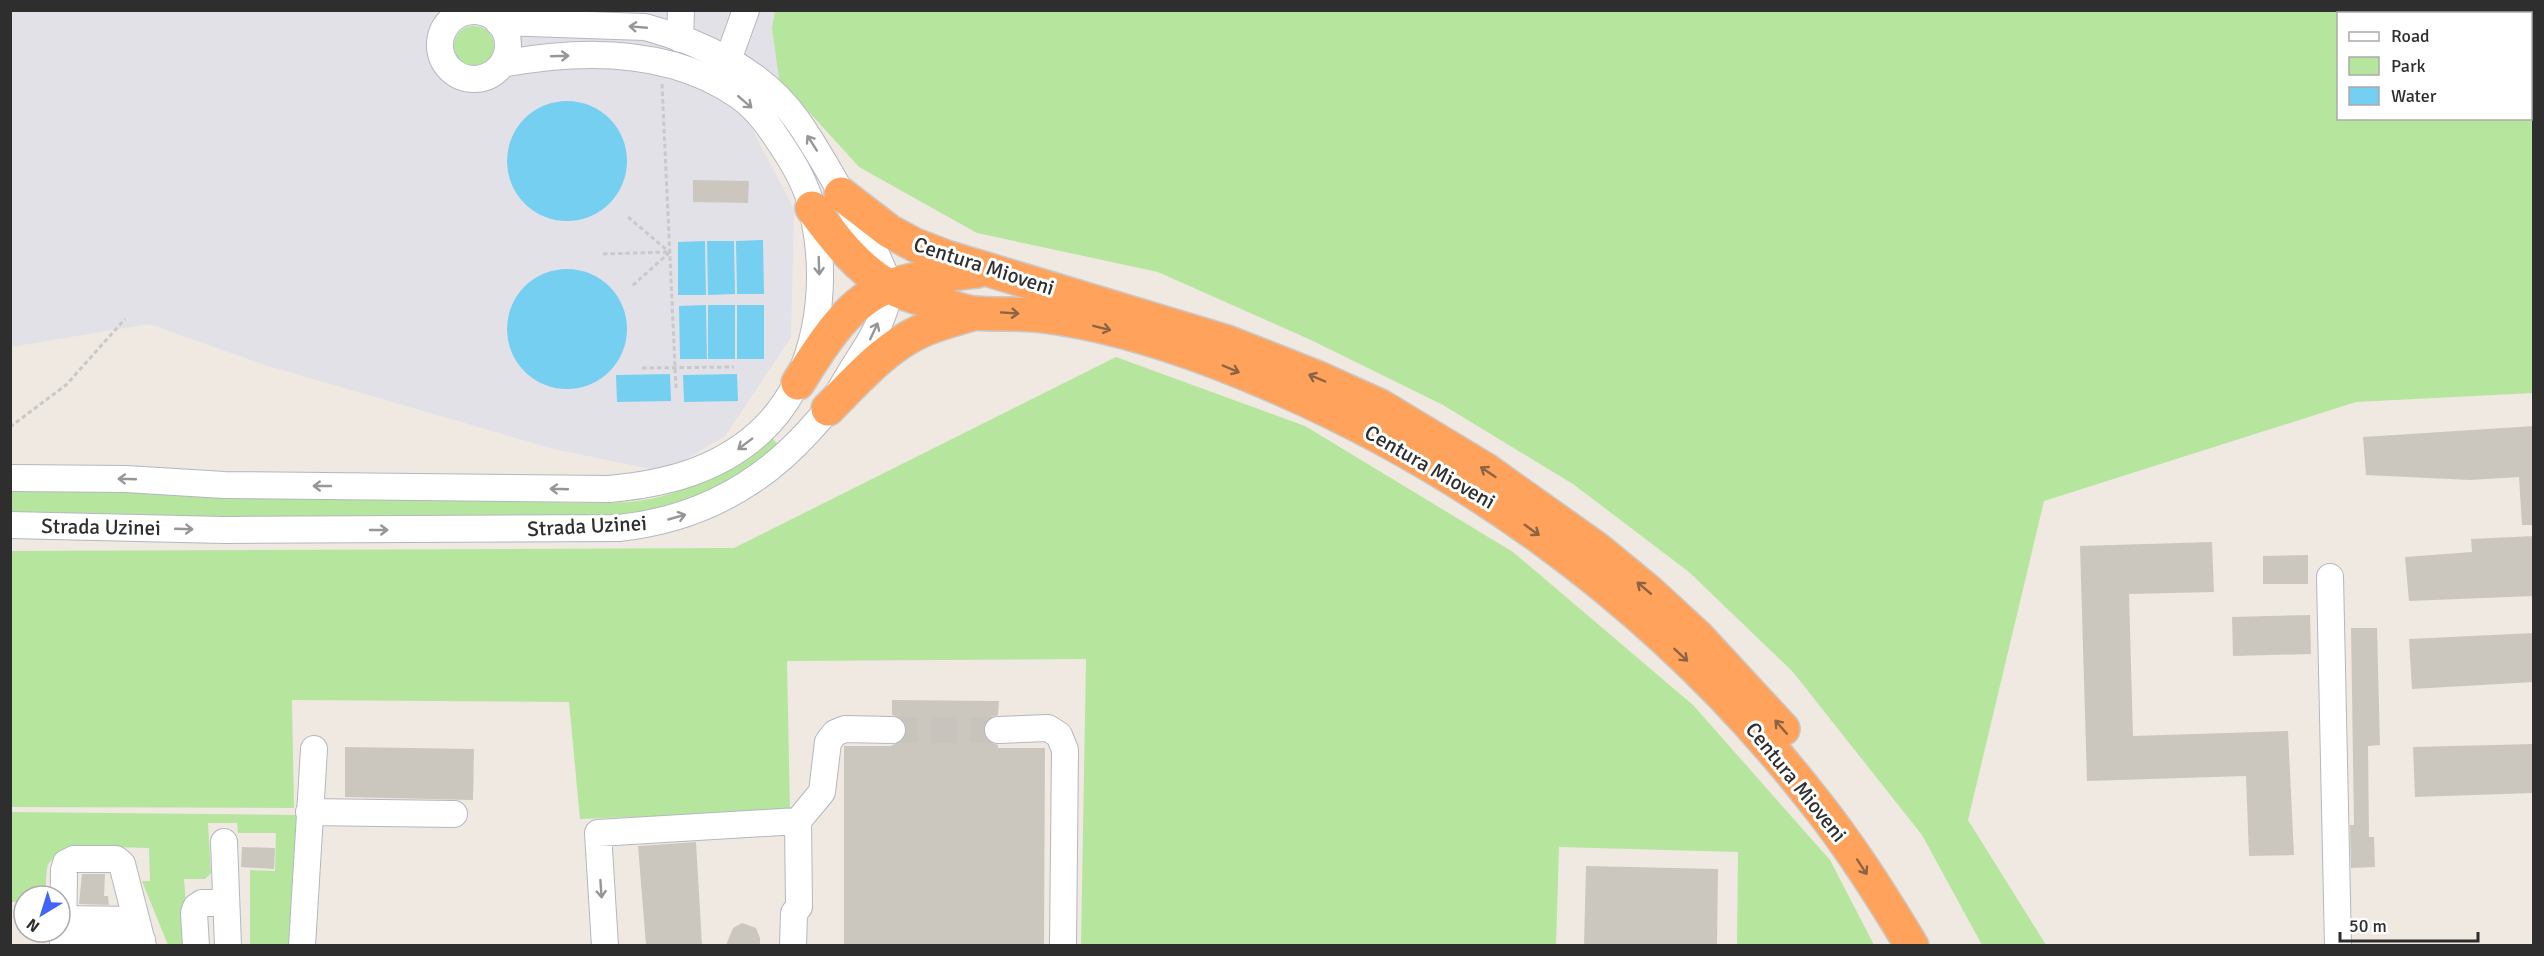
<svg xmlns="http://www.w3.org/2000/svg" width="2544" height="956" viewBox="0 0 2544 956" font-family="Signika,sans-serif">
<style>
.industrial{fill:#e3e1e8}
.green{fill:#b6e59e;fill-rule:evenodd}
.water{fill:#75cff0}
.building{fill:#cbc7bf}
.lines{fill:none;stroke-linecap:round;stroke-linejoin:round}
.minor-tunnel{stroke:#c8c4bd;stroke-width:26;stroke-dasharray:26 13;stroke-linecap:butt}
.minor-casing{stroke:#b4b7c1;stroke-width:28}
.highway-casing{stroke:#c9c9c9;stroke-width:36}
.path{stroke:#c9c9c9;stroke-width:3;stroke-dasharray:4.5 3;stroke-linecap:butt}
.minor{stroke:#fff;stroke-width:26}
.highway{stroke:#ffa35c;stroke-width:33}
.oneway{stroke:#969696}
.oneway2{stroke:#8c6343}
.labels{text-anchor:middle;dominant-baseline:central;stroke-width:6;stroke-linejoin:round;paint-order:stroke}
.street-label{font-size:21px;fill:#2e2e2e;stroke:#fff}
</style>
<rect width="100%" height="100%" fill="#efe9e1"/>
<!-- industrial -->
<path class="industrial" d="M11,11H775L772,28L779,79L752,129L794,209L791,337L725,436L665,472L554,449L265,365L149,324L11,347Z"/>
<!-- green -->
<path class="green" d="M775,11H2533V393L2356,402L2044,501L1968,820L2046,945H1982L1922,835L1793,672L1689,572L1573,484L1443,405L1311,340L1158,272L977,233L859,167L779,79L772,28ZM2338,14H2530V118H2338Z
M454 46a20 20 0 1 1 40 0a20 20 0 1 1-40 0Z
M1116,357L1305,426L1513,552L1693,705L1830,860L1874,945H1737L1738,852L1559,847L1556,945H1081L1086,659L787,661L790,811L580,819L569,702L292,700L294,808L11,807L10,551L734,548Z
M772,438L778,444L740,475L694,498L648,512L586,517L241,518L11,513V490L584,503C604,502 625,504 644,500C693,492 733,466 772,438Z
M11,812L297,815L293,945H250V870L275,871L276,833H238L237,823H208L211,873L205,879H184L189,945H168L142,881H150L149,848L80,846V855C42,855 47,863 46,896H24V902H11Z"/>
<!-- water -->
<path class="water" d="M507 161a60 60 0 1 1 120 0a60 60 0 1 1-120 0Z
M763,240L764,294H737L736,241Z
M705,241L706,295H678V242Z
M707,241H734L735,294L708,295Z
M507 329a60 60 0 1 1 120 0a60 60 0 1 1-120 0Z
M706,305L707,359H680L679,306Z
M708,305H735V359H708Z
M737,305H764V359H737Z
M670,374L671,401L617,402L616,375Z
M737,374L738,401L684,402L683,375Z"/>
<!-- building -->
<path class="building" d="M693,180L749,181L748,203L693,202Z
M2534,426V525H2522L2519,477L2470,480L2366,475L2363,437Z
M2534,536V596L2409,601L2405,557L2472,552L2471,539Z
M2212,542L2214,592L2129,594L2133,736L2288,731L2294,855L2249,856L2246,776L2087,781L2080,546Z
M2308,555V584H2263V556Z
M2310,615L2311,654L2233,656L2232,617Z
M2351,628H2377L2380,745L2368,746L2369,837H2374L2375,867L2351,868L2350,825H2354Z
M2534,633V682L2412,689L2409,639Z
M892,700L999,701L998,715L991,717L985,724L983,731L986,738L992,743L998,745V748H1045L1044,945H844V746H891L904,738L907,731L905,723L900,718L892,715Z
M2534,744V793L2415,797L2413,747Z
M345,747L474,749L473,800L345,797Z
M696,842L702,945H646L638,846Z
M242,847L275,848L274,869L241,867Z
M1586,866L1718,869L1717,945H1584Z
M82,874H105L104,896H108L109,905L79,904Z
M742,923L756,928L760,938V945H726L733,928Z"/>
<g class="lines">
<!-- minor-tunnel -->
<path class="minor-tunnel" d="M892,730H998"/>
<defs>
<path id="minor" d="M440 45a34 34 0 1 1 68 0a34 34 0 1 1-68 0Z
M680,39L681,10
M728,60L746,10
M10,478L126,479L224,485L609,489C664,484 717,471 759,433C819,378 830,285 812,209C807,185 792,160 778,140C768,124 755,107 739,96C670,48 581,49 502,64
M10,525L224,530L619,528C694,520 758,487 808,432C815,424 823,416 829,408C838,394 846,379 855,365C868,345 890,311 888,287C887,271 860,224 851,209C833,179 817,148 797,120C763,71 701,42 645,27L498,22L497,10
M2330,577L2338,946
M998,730L1048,728L1059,735L1065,750L1063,946
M309,812L454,814
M224,842L228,946
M63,919L136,920
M63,939L142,940
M63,946L64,870L66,863L74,859H116L122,864L143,946
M196,946L194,913L196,907L202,903H226
M302,946L314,749
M605,946L598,833L798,821
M793,946L794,913L799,907L798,821L822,792L828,742L835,733L845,729L892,730"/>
<path id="highway" d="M841,194L889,231L915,245L946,257L1227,342L1316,377L1380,406L1486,470L1597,549L1648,591L1698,637L1783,729
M812,208C833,236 857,269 889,286C904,295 924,300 941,304C952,307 963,312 974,313C996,315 1020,313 1043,316C1100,323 1163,342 1216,362C1450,452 1657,601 1811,797C1849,844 1881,895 1912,946
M798,383C820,348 848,300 890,286C917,277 949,274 977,271
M828,409C856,381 884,348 921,331C938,323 957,319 975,313"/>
</defs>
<!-- minor casing -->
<use href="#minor" class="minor-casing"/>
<!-- highway casing -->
<use href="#highway" class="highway-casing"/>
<!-- path -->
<path class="path" d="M662,84L676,388
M628,217L668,251
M603,254L670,252L632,286
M642,368L734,367
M10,427L66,385L125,319"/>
<!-- minor -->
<use href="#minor" class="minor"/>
<!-- highway -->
<use href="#highway" class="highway"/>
</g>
<!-- one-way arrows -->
<defs><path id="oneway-shaft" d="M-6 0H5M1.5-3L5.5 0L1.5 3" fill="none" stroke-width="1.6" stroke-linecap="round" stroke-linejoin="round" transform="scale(1.5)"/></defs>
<g class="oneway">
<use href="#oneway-shaft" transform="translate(638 27) rotate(-175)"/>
<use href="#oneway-shaft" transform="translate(560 56) rotate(-2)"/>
<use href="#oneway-shaft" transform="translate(745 102) rotate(41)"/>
<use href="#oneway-shaft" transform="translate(812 143) rotate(-123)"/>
<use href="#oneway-shaft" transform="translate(819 266) rotate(88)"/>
<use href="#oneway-shaft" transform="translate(874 331) rotate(-65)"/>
<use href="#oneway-shaft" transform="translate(745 444) rotate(143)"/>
<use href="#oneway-shaft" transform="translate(127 479) rotate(-178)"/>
<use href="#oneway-shaft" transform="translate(322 486) rotate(-180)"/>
<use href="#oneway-shaft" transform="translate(559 489) rotate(-178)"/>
<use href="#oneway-shaft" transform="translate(677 517) rotate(-16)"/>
<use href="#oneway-shaft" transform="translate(184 529) rotate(2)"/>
<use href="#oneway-shaft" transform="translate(379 530)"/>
<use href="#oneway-shaft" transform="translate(601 889) rotate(86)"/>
</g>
<g class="oneway2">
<use href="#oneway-shaft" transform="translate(1010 313) rotate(4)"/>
<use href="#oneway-shaft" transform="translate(1102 328) rotate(14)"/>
<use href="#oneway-shaft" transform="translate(1231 369) rotate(23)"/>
<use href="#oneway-shaft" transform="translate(1317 378) rotate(-157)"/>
<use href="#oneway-shaft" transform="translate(1488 472) rotate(-146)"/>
<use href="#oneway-shaft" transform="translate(1532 530) rotate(36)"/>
<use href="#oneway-shaft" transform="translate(1644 588) rotate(-140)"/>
<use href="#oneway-shaft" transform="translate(1681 655) rotate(43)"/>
<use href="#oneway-shaft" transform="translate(1781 727) rotate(-131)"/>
<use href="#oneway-shaft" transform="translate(1862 867) rotate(57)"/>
</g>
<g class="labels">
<!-- street labels -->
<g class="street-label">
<text transform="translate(984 266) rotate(18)">Centura Mioveni</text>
<text transform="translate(1430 467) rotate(30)">Centura Mioveni</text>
<text transform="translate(587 526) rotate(-3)">Strada Uzinei</text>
<text transform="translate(101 527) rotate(1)">Strada Uzinei</text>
<text transform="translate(1796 782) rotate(51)">Centura Mioveni</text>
</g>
</g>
<!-- border -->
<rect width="2544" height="956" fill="none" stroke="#2e2e2e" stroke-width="24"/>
<!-- legend -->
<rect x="2337" y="12" width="195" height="108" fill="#ffffff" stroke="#ababab" stroke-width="1.5"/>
<rect x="2349" y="32" width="30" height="9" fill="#ffffff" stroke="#ababab" stroke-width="1.5"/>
<text x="2391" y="42" font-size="18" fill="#2e2e2e">Road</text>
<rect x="2349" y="57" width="30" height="18" fill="#b6e59e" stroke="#ababab" stroke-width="1.5"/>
<text x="2391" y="72" font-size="18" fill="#2e2e2e">Park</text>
<rect x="2349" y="87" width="30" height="18" fill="#75cff0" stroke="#ababab" stroke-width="1.5"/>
<text x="2391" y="102" font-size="18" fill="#2e2e2e">Water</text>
<!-- north arrow -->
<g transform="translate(42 914) rotate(218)"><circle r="28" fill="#ffffff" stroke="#ababab" stroke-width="1.5"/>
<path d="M0-4.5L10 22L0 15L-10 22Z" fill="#4264fb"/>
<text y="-9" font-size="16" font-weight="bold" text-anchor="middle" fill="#2e2e2e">N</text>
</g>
<!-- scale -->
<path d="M2340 932v9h138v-9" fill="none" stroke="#2e2e2e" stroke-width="3"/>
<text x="2349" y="932" font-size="18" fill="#2e2e2e" stroke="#ffffff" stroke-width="4.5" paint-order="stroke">50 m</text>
</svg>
